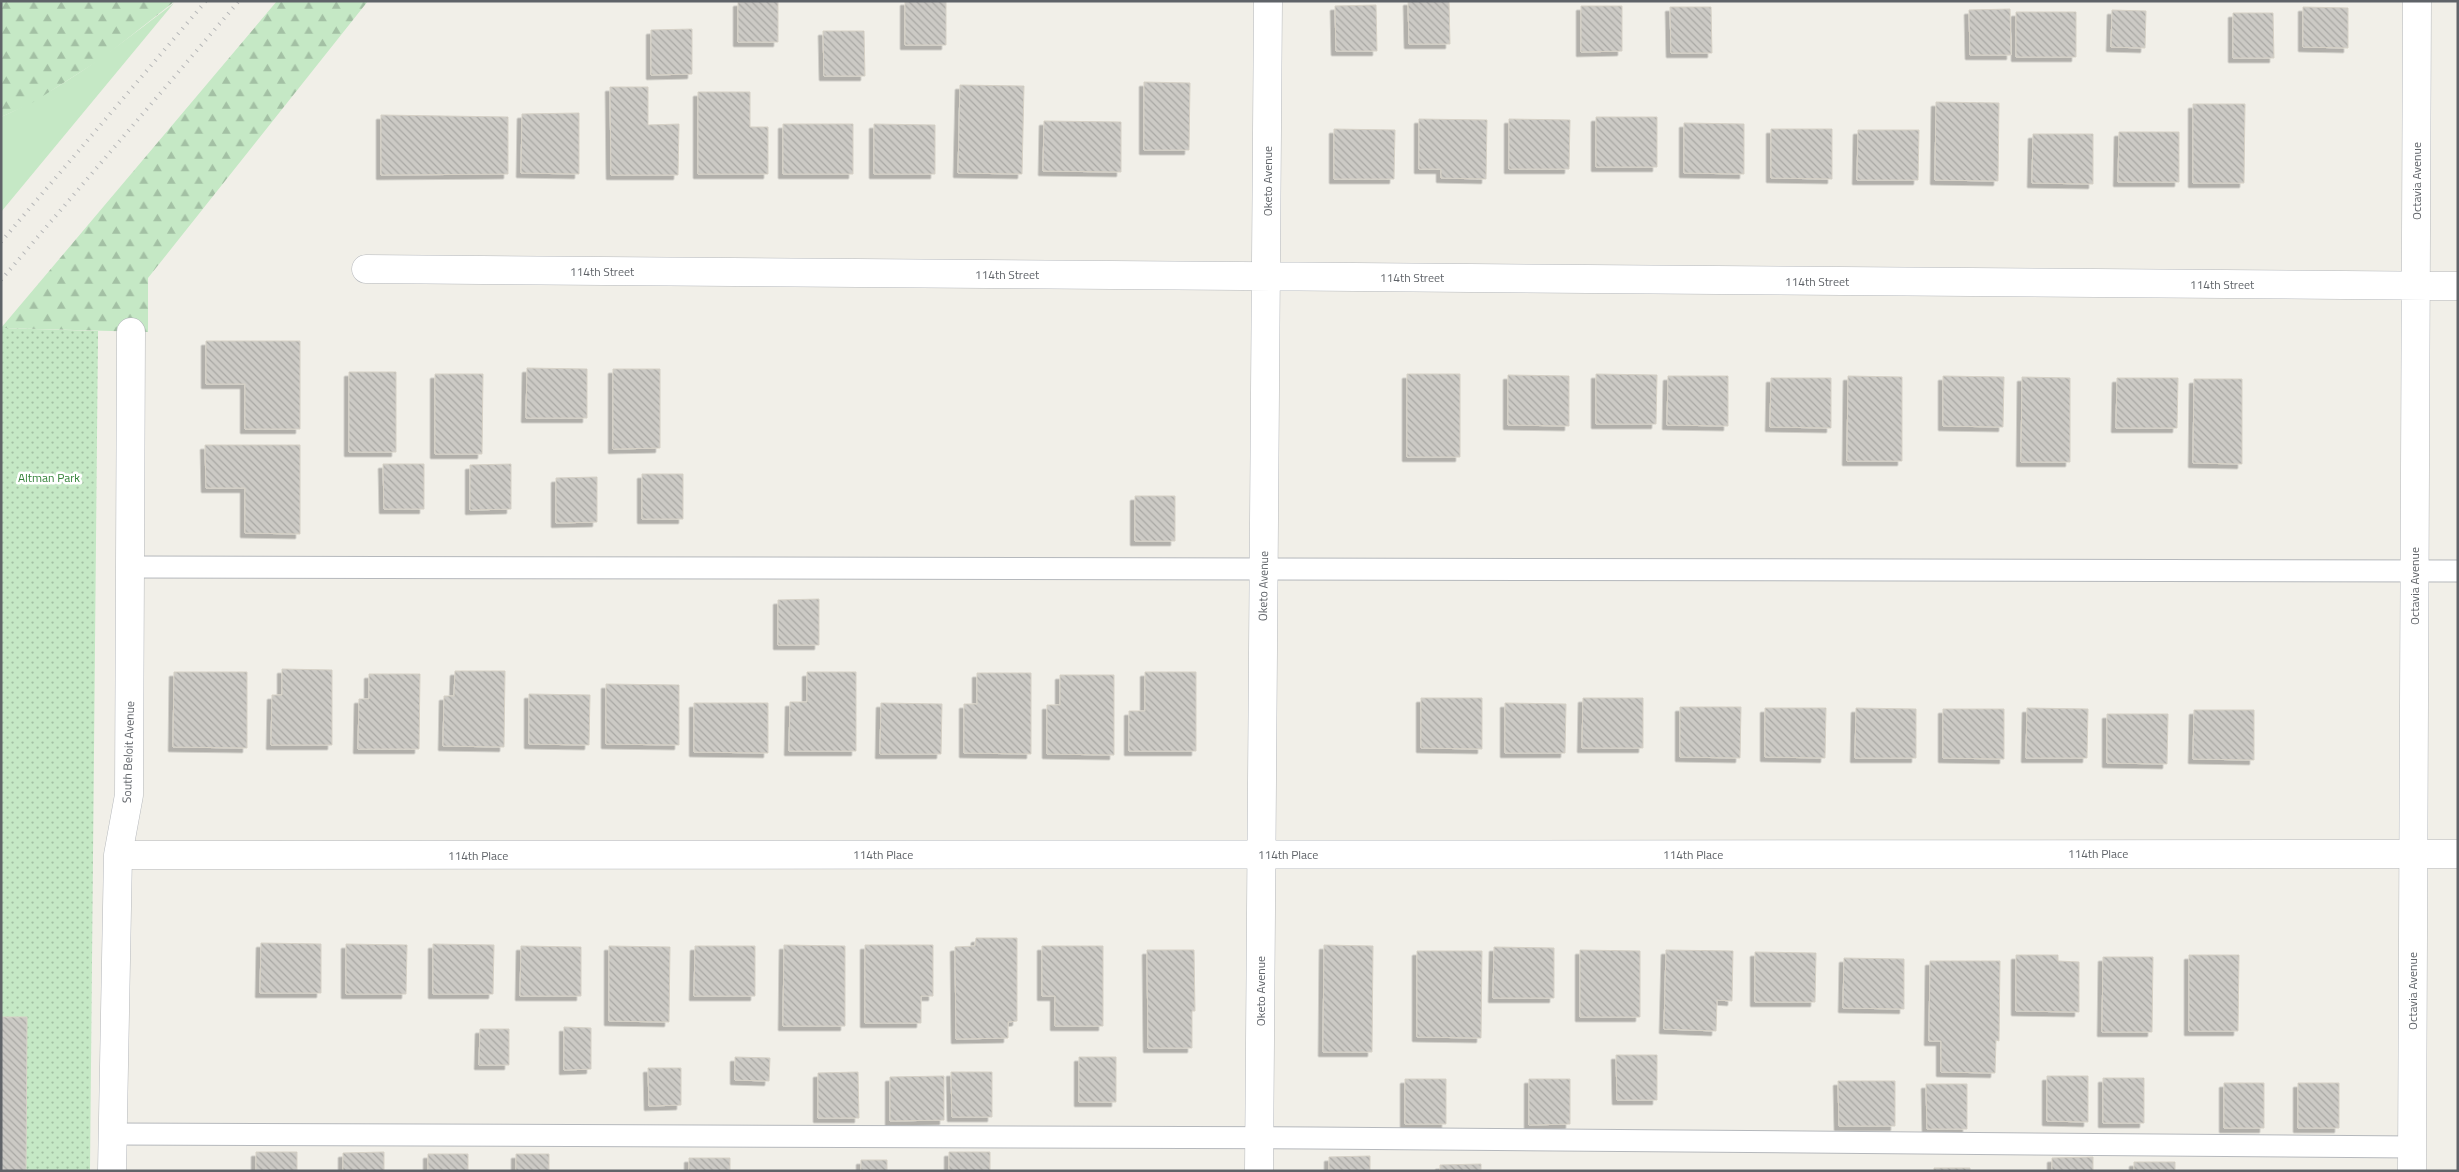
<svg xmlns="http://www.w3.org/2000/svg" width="2459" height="1172" viewBox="0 0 2459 1172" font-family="'Titillium Web',sans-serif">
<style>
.green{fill:#c5e8c5}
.forest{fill:url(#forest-firs)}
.park{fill:url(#park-dots)}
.building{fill:url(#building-back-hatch);stroke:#d6d1c6;filter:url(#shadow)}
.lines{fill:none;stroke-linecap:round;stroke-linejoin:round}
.service-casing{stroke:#b5b8bc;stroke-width:23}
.minor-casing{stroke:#b5b8bc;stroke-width:29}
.service{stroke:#fff;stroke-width:21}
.minor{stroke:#fff;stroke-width:28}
.rail{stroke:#b6b7b8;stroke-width:4;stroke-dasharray:1 6;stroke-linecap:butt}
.labels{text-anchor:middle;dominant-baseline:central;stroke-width:5;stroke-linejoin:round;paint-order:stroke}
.street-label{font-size:12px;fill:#5f6368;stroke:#fff}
.park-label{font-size:12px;fill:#348238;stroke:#fff}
</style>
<defs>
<pattern id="forest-firs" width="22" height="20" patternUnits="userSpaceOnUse" patternTransform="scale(1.25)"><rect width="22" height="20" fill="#c5e8c5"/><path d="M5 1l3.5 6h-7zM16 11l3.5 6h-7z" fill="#a3c0a4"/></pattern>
<pattern id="park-dots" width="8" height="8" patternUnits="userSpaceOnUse" patternTransform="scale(1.25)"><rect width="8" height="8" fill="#c5e8c5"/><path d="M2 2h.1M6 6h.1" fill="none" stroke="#a3c0a4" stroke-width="1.8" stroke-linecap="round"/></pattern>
<pattern id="building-back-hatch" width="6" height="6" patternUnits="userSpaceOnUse" patternTransform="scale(1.25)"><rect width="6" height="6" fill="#cccac5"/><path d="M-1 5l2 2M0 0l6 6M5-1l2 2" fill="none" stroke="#a9a8a4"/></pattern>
<filter id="shadow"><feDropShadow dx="-4.5" dy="4.5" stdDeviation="0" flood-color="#0004"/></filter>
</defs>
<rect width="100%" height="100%" fill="#f1efe8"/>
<!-- green -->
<path class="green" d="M174,3L1,212V117C65,88 119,45 174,3Z"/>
<!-- forest -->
<path class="forest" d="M1,1H175L104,57L32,103L1,117Z
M277,1H368L148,278V332L1,328Z"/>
<!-- park -->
<path class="park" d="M1,328L98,331L90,1171H1Z"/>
<!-- building -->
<path class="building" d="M778,1V42H738V2Z
M905,1H946V45H905Z
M1408,1H1449L1450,44H1409Z
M1376,5L1377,51H1336L1335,6Z
M1581,6H1622V51L1581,52Z
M1670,7H1711L1712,53H1671Z
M2303,7L2348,8V48L2303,47Z
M2010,9L2011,55H1970L1969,10Z
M2112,10L2146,11L2145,48L2111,47Z
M2016,12H2076V57H2016Z
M2233,13H2273L2274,58H2233Z
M692,29V74L651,75V30Z
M823,31H864L865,76H824Z
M1144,82L1190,83L1189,150H1144Z
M960,85L1024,86L1022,174L958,173Z
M610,87H648V125L679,124L678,175H611Z
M698,92H750V127H768V174H698Z
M1936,102L1999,103L1998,181L1935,180Z
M2193,104H2245L2244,183H2193Z
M579,113V174L521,173L522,114Z
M381,115L508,117V174L381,175Z
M1596,117H1657V167H1596Z
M1419,119L1487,120L1486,179L1441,178V169H1419Z
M1509,119L1570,120L1569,169H1509Z
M1044,121L1121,122V172L1043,171Z
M1684,123L1744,124V174L1684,173Z
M783,124H853V174H783Z
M874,124L935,125V174H874Z
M1334,129L1395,130L1394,179H1334Z
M1771,129H1832V179L1771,178Z
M1858,130H1919L1918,180H1857Z
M2119,132H2179V182H2118Z
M2033,134H2093V184L2032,183Z
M206,341H300V429H245V384H206Z
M527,368L587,369V418H526Z
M613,369H660V448L613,449Z
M349,372H396V452H349Z
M435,374H483L482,454H435Z
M1407,374H1460V457H1407Z
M1596,374L1657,375L1656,424H1596Z
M1508,375L1569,376V426L1508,425Z
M1668,376H1728V426L1667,425Z
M1848,376L1902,377V461H1847Z
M1943,376L2004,377L2003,427L1943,426Z
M2022,377L2070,378V462H2021Z
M1771,378H1831V428L1770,427Z
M2117,378H2178L2177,428H2116Z
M2194,379H2242V464L2193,463Z
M205,445H300V534L245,533V488H206Z
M383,464H424V509H384Z
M511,464V509L470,510V465Z
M642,474H683V519H642Z
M597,477V522L556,523V478Z
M1135,496H1175V541H1135Z
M819,599V645H778V600Z
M282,669L332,670V745H271L272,695H282Z
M455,671H505L504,747L443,746L444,696H454Z
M174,672H247V748L173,747Z
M807,672H856V751H789L790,702H807Z
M1145,672H1196V751H1129V711H1145Z
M977,673H1031V754L964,753V704H977Z
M369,674H420L419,749H358L359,699H369Z
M1060,675H1114V755L1047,754V705H1060Z
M606,684L679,685V745L606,744Z
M529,694L590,695L589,745L529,744Z
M1421,698H1482V749L1421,748Z
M1583,698H1643V748H1582Z
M694,703H768V753L694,752Z
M881,703L942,704L941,754H880Z
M1505,703L1566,704L1565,753H1505Z
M1680,707H1741L1740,758L1680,757Z
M1765,708H1826L1825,758L1765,757Z
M1856,708L1916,709V758H1855Z
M2027,708L2088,709L2087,758H2026Z
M1943,709H2004V759L1943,758Z
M2194,710H2254V760L2193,759Z
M2107,714H2168L2167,764L2107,763Z
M976,938H1017V1021L1008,1022V1038L956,1039L955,947L975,946Z
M261,943L321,944V993H260Z
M346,944L407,945L406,994H346Z
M433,944L494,945L493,994H433Z
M784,945L845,946V1026H783Z
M865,945H933V996H921V1023H865Z
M1324,945L1373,946L1372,1052H1323Z
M521,946L581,947V996H520Z
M609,946L670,947L669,1022L609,1021Z
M695,946H755V996H694Z
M1042,946H1103V1026H1055V996H1042Z
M1494,947L1554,948V998H1493Z
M1147,950H1194L1195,1011H1192V1048H1148Z
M1580,950L1640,951V1017H1580Z
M1666,950L1733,951L1732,1001L1717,1000L1716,1031L1664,1029Z
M1417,951H1482L1481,1038L1417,1037Z
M1755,952L1816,953L1815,1002H1755Z
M2016,955H2058V961L2079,962V1012L2016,1011Z
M2189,955H2239L2238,1031H2189Z
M2103,957H2153L2152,1032H2102Z
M1844,958L1904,959V1009L1843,1008Z
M1930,961H2000L1999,1041L1996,1040L1995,1073L1941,1072V1041H1929Z
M1,1017H27L26,1171H1Z
M564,1027L591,1028V1069L564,1070Z
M480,1029H509V1065H479Z
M1616,1055H1657V1100H1617Z
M735,1057L770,1058L769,1081L735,1080Z
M1079,1057H1116V1102H1079Z
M648,1068H681V1105L649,1106Z
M858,1072L859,1118H818V1073Z
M951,1072H992V1117H952Z
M944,1076V1120L890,1121V1077Z
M2047,1076H2088V1122L2047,1121Z
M2103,1078H2144V1123H2103Z
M1405,1079H1446V1124H1405Z
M1529,1079H1570V1124L1529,1125Z
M1838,1081H1895V1126H1839Z
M2224,1083H2264V1128H2224Z
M2298,1083H2339V1128H2298Z
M1926,1084H1967V1129H1927Z
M256,1152H297V1171H256Z
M384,1152V1171H343V1153Z
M949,1152H990V1171H949Z
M428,1154H468V1171H428Z
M516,1154H549V1171H516Z
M1370,1156V1171H1329V1157Z
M2093,1157V1171H2052V1158Z
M689,1158H730V1171H689Z
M861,1160H887V1171H861Z
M2134,1162H2175V1171H2134Z
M1481,1164V1171H1440V1165Z
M1934,1168H1970V1171H1934Z"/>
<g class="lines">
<defs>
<path id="service" d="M130,567L2458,571
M113,1134L1313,1138L2412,1147"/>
<path id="minor" d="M366,269L2458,286
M118,855L2458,854
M112,1171L118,855L129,795L131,332
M1259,1171L1268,1
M2412,1171L2417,1"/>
</defs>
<!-- service casing -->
<use href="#service" class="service-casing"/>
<!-- minor casing -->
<use href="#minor" class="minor-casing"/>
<!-- service -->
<use href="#service" class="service"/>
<!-- minor -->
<use href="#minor" class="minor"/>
<!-- rail -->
<path class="rail" d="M1,242L206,1
M1,280L239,1"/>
</g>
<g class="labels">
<!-- street labels -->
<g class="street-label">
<text transform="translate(1267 181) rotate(-90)">Oketo Avenue</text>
<text transform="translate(2416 181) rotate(-90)">Octavia Avenue</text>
<text x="602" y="271">114th Street</text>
<text x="1007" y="274">114th Street</text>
<text x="1412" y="277">114th Street</text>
<text x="1817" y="281">114th Street</text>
<text x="2222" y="284">114th Street</text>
<text transform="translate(1263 586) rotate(-89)">Oketo Avenue</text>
<text transform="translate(2414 586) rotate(-90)">Octavia Avenue</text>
<text transform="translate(128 752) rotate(-88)">South Beloit Avenue</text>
<text x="2098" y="853">114th Place</text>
<text x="883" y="854">114th Place</text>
<text x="1288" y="854">114th Place</text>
<text x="1693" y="854">114th Place</text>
<text x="478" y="855">114th Place</text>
<text transform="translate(1260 991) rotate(-90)">Oketo Avenue</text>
<text transform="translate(2412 991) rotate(-90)">Octavia Avenue</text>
</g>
<!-- park labels -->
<g class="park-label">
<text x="49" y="477">Altman Park</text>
</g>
</g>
<!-- border -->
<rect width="2459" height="1172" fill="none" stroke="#5f6368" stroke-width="5"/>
</svg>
